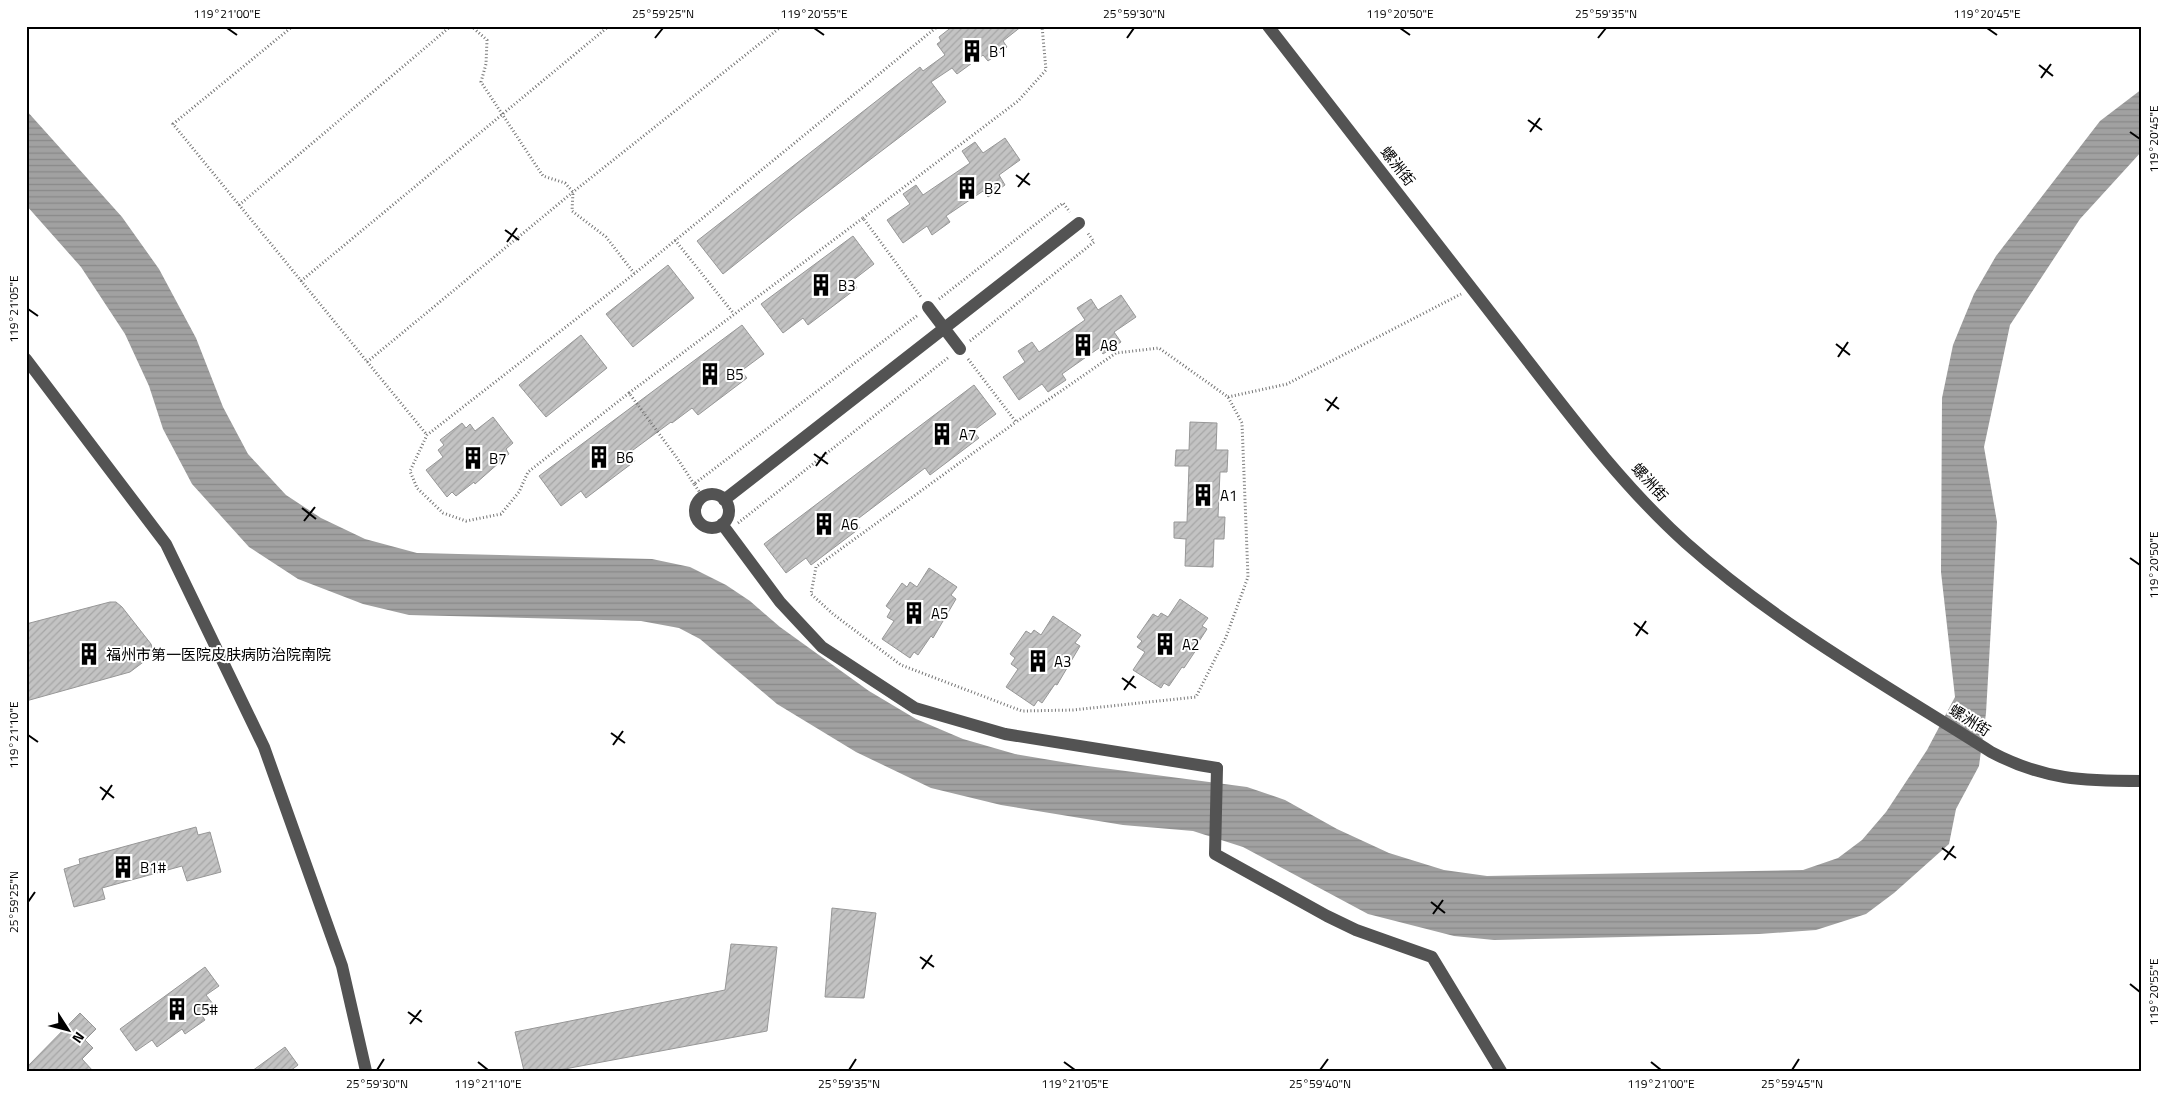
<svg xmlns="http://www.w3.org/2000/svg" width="2168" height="1097" viewBox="0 0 2168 1097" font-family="'Titillium Web','Noto Sans SC',sans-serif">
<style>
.water{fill:url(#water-rules)}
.building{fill:url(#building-hatch);stroke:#979797}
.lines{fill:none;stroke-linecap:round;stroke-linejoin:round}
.path{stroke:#757575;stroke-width:3;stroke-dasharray:1 2.5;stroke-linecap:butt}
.minor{stroke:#535353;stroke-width:12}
.minor-bridge{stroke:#535353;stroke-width:12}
.ticks{fill:none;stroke:#000;stroke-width:2}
.labels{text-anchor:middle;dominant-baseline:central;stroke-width:4;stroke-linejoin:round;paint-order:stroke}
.poi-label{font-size:15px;fill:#000;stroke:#fff;text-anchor:start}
.street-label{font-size:15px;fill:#000;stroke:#fff}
.neatline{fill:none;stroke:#000;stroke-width:2}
.ticks-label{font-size:12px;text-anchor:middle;fill:#000}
</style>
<defs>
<pattern id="water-rules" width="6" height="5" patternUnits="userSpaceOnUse" patternTransform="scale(1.25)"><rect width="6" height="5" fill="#a1a1a1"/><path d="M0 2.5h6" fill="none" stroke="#898989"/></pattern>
<pattern id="building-hatch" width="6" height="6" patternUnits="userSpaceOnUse" patternTransform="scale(1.25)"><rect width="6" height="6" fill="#c3c3c3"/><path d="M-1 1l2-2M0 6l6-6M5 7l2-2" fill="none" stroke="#a6a6a6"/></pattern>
</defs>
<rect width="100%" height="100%" fill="#fff"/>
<!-- water -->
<path class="water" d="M2142,89V151L2080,219L2010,325L1984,447L1997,522L1986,713L1979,766L1956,809L1949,844L1894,893L1866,914L1816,930L1759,934L1494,940L1454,936L1368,914L1243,847L1193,831L1123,825L1001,805L931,788L856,752L777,704L700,639L679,628L641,621L409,615L363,604L298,579L249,547L192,484L163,429L149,386L125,334L81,267L26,205V110L122,217L159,269L196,338L223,407L248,454L286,495L321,518L365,539L417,553L652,559L690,567L726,585L750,601L780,627L869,691L916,719L963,739L1015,754L1080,765L1247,787L1285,800L1337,829L1389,853L1444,870L1487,876L1803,870L1838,858L1862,840L1886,812L1927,750L1955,697L1941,572L1942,398L1953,345L1974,294L1996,256L2100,121Z"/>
<!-- building -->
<path class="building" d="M953,26H1022L1003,41L1007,47L988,61L983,55L957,74L952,68L931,82L946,102L797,215L723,274L697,241L920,67L923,71L945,55L937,44L941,41L939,37Z
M1005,138L1020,160L999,175L1005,185L988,197L983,191L946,216L950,222L932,235L927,226L903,243L887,220L910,204L903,194L916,185L923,195L970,163L962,151L975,142L983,153Z
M853,236L874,264L852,281L857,288L808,325L803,318L783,333L761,304Z
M668,265L694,298L633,347L606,314Z
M1121,295L1136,317L1114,332L1121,342L1103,354L1099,348L1062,374L1066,380L1048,392L1042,384L1019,400L1003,377L1025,362L1018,351L1032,342L1039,352L1085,320L1077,308L1091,299L1098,310Z
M742,325L764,354L741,371L747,378L698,415L692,408L672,423L671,422L629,453L635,461L586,498L581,491L561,506L539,476Z
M581,335L607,368L546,417L519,385Z
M974,385L996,414L973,431L979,438L930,475L925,468L855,521L860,528L811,565L806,558L786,573L764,544Z
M493,417L513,443L506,449L509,454L475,484L474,482L456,496L452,492L447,497L426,470L443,457L438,450L444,445L440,440L462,423L466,428L470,424L475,431Z
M1190,422L1217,423L1216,450H1228L1227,472H1220L1218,517H1225L1224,539H1214L1213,567L1185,566L1186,539L1174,538V522H1187L1189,466H1175L1176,450H1189Z
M929,568L957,587L951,595L956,599L933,638L931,636L918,655L914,652L910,658L882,639L894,621L887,617L891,610L886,606L902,583L907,587L910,582L917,587Z
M1180,599L1208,618L1202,626L1207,629L1194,649L1196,650L1184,668L1182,667L1169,686L1164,683L1161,688L1133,670L1145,652L1137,647L1142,641L1137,637L1153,614L1158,617L1161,613L1168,617Z
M110,602H116L122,607L151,644L153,651L150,657L130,672L26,701V624Z
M1053,616L1081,635L1075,643L1080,646L1057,685L1055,684L1042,703L1038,700L1034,706L1006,687L1018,669L1011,664L1015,658L1010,654L1026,631L1031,634L1034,630L1041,635Z
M196,827L198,835L210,832L221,872L187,881L182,866L102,888L105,899L74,907L64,869L80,864L79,859Z
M832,908L876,913L864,998L825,997Z
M731,944L777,947L767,1031L554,1071H524L515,1032L725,990Z
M205,967L219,986L206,995L213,1004L200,1013L205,1020L185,1034L182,1029L157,1047L152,1040L136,1051L120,1029Z
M80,1013L96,1029L85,1040L93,1048L82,1059L93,1071H26V1068Z
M285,1047L298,1065L290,1071H252Z"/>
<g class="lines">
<!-- path -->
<path class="path" d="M293,26L173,124L427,435
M471,26L487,40L486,64L481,82L543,176L565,183L573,192L572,211L606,237L634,273
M239,205L451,26
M863,218L1018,101L1046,70L1042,26
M675,240L734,314
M301,281L609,26
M939,299L1063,203L1070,212
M970,341L1094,242L1087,232
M968,359L1016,422L1116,353L1159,348L1228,397L1242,423L1248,577L1226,637L1196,697L1073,710L1022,711L901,665L833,614L811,594L816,567L1016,422
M367,362L573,192L782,26
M629,393L528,472L519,492L501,514L466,521L443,513L417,488L410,471L427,435L634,274L938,26
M1228,397L1287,384L1461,294
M694,484L677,458L629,393L863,218L921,297
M703,497L694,484L918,315
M738,523L949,357"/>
<!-- minor -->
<path class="minor" d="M1268,26C1347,127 1426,228 1504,330C1561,403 1617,481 1686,543C1778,625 1887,686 1991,752C2044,780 2083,781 2142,781
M928,307L960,349
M26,359L166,544L264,747L342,966L366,1071
M695 511a17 17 0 1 1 34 0a17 17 0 1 1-34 0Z
M724,500L1079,223
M722,524L780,602L822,647L915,708L1005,734L1217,768"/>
<!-- minor-bridge -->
<path class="minor-bridge" d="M1217,768L1215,854L1327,916L1356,930L1432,957L1501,1071"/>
</g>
<!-- ticks -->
<path class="ticks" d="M227,28L237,35M814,28L824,35M1400,28L1410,35M1987,28L1997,35M655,38L663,28M1127,38L1134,28M1598,38L1606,28M2039,65L2053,76M2041,78L2051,64M1528,120L1542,130M1530,132L1540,118M2130,132L2140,139M1016,175L1030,185M1018,187L1029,173M505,230L519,240M507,242L517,228M28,309L38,316M1836,344L1850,355M1838,357L1848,342M1325,399L1339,409M1327,411L1337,397M814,454L828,464M816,466L826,452M302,508L316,519M304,521L315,507M2130,558L2140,565M1634,623L1648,634M1636,636L1646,621M1122,678L1136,688M1124,690L1134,676M611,733L625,743M28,735L38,742M613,745L623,731M100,787L114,798M102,800L112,785M1942,848L1956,858M1944,860L1954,846M28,902L35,892M1431,902L1445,913M1433,914L1443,900M920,957L934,967M922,969L932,955M2130,984L2140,992M408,1012L422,1022M410,1024L421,1010M478,1062L488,1070M1064,1062L1075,1070M1651,1062L1661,1070M377,1070L384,1059M849,1070L856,1059M1320,1070L1328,1059M1792,1070L1799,1059"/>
<!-- icons -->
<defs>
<symbol id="building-bare" viewBox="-9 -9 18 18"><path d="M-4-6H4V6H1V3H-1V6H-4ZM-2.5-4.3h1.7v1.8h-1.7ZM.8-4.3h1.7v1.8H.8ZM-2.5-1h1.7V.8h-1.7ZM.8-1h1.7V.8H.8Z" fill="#000" stroke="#fff" stroke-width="2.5" paint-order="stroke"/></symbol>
</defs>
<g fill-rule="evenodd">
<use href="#building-bare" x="956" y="35" width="32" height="32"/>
<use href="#building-bare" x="951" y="172" width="32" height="32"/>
<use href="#building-bare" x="805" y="269" width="32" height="32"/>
<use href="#building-bare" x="1067" y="329" width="32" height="32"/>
<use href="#building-bare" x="694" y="358" width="32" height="32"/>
<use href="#building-bare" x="926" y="418" width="32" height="32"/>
<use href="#building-bare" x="583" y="441" width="32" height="32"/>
<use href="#building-bare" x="457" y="442" width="32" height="32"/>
<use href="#building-bare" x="1187" y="479" width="32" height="32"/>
<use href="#building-bare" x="808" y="508" width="32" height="32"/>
<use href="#building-bare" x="898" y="597" width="32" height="32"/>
<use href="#building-bare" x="1149" y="628" width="32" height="32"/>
<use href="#building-bare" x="73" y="638" width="32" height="32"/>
<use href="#building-bare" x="1022" y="645" width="32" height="32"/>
<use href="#building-bare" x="107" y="851" width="32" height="32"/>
<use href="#building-bare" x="161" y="993" width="32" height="32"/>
</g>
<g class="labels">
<!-- poi labels -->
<g class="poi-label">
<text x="989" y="51">B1</text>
<text x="984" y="188">B2</text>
<text x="838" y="285">B3</text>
<text x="1100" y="345">A8</text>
<text x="726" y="374">B5</text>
<text x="959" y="434">A7</text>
<text x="616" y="457">B6</text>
<text x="489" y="458">B7</text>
<text x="1220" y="495">A1</text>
<text x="841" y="524">A6</text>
<text x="931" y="613">A5</text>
<text x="1182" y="644">A2</text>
<text x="106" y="654">福州市第一医院皮肤病防治院南院</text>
<text x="1054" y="661">A3</text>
<text x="140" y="867">B1#</text>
<text x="193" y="1009">C5#</text>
</g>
<!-- street labels -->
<g class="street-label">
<text transform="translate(1398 166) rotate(52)">螺洲街</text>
<text transform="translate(1650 482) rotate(48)">螺洲街</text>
<text transform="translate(1970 720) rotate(32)">螺洲街</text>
</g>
</g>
<!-- border -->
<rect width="2168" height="1097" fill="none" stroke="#ffffff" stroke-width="55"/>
<!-- north arrow -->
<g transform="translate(68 1030) rotate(126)" stroke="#ffffff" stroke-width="4" paint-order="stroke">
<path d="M0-4L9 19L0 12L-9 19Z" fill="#000000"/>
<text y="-8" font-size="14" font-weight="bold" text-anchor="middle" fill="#000000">N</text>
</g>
<rect x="28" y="28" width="2112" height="1042" class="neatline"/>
<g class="ticks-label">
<text x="227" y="18">119°21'00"E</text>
<text x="663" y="18">25°59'25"N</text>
<text x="814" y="18">119°20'55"E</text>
<text x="1134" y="18">25°59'30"N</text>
<text x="1400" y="18">119°20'50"E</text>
<text x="1606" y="18">25°59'35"N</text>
<text x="1987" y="18">119°20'45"E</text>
<text transform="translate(2154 139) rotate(-90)" y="4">119°20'45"E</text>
<text transform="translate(14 309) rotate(-90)" y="4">119°21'05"E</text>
<text transform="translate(2154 565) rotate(-90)" y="4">119°20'50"E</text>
<text transform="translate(14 735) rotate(-90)" y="4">119°21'10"E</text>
<text transform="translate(14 902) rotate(-90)" y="4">25°59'25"N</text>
<text transform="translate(2154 992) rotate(-90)" y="4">119°20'55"E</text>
<text x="377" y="1088">25°59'30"N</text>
<text x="488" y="1088">119°21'10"E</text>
<text x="849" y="1088">25°59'35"N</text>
<text x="1075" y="1088">119°21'05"E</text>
<text x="1320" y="1088">25°59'40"N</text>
<text x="1661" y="1088">119°21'00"E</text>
<text x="1792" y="1088">25°59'45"N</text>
</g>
</svg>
